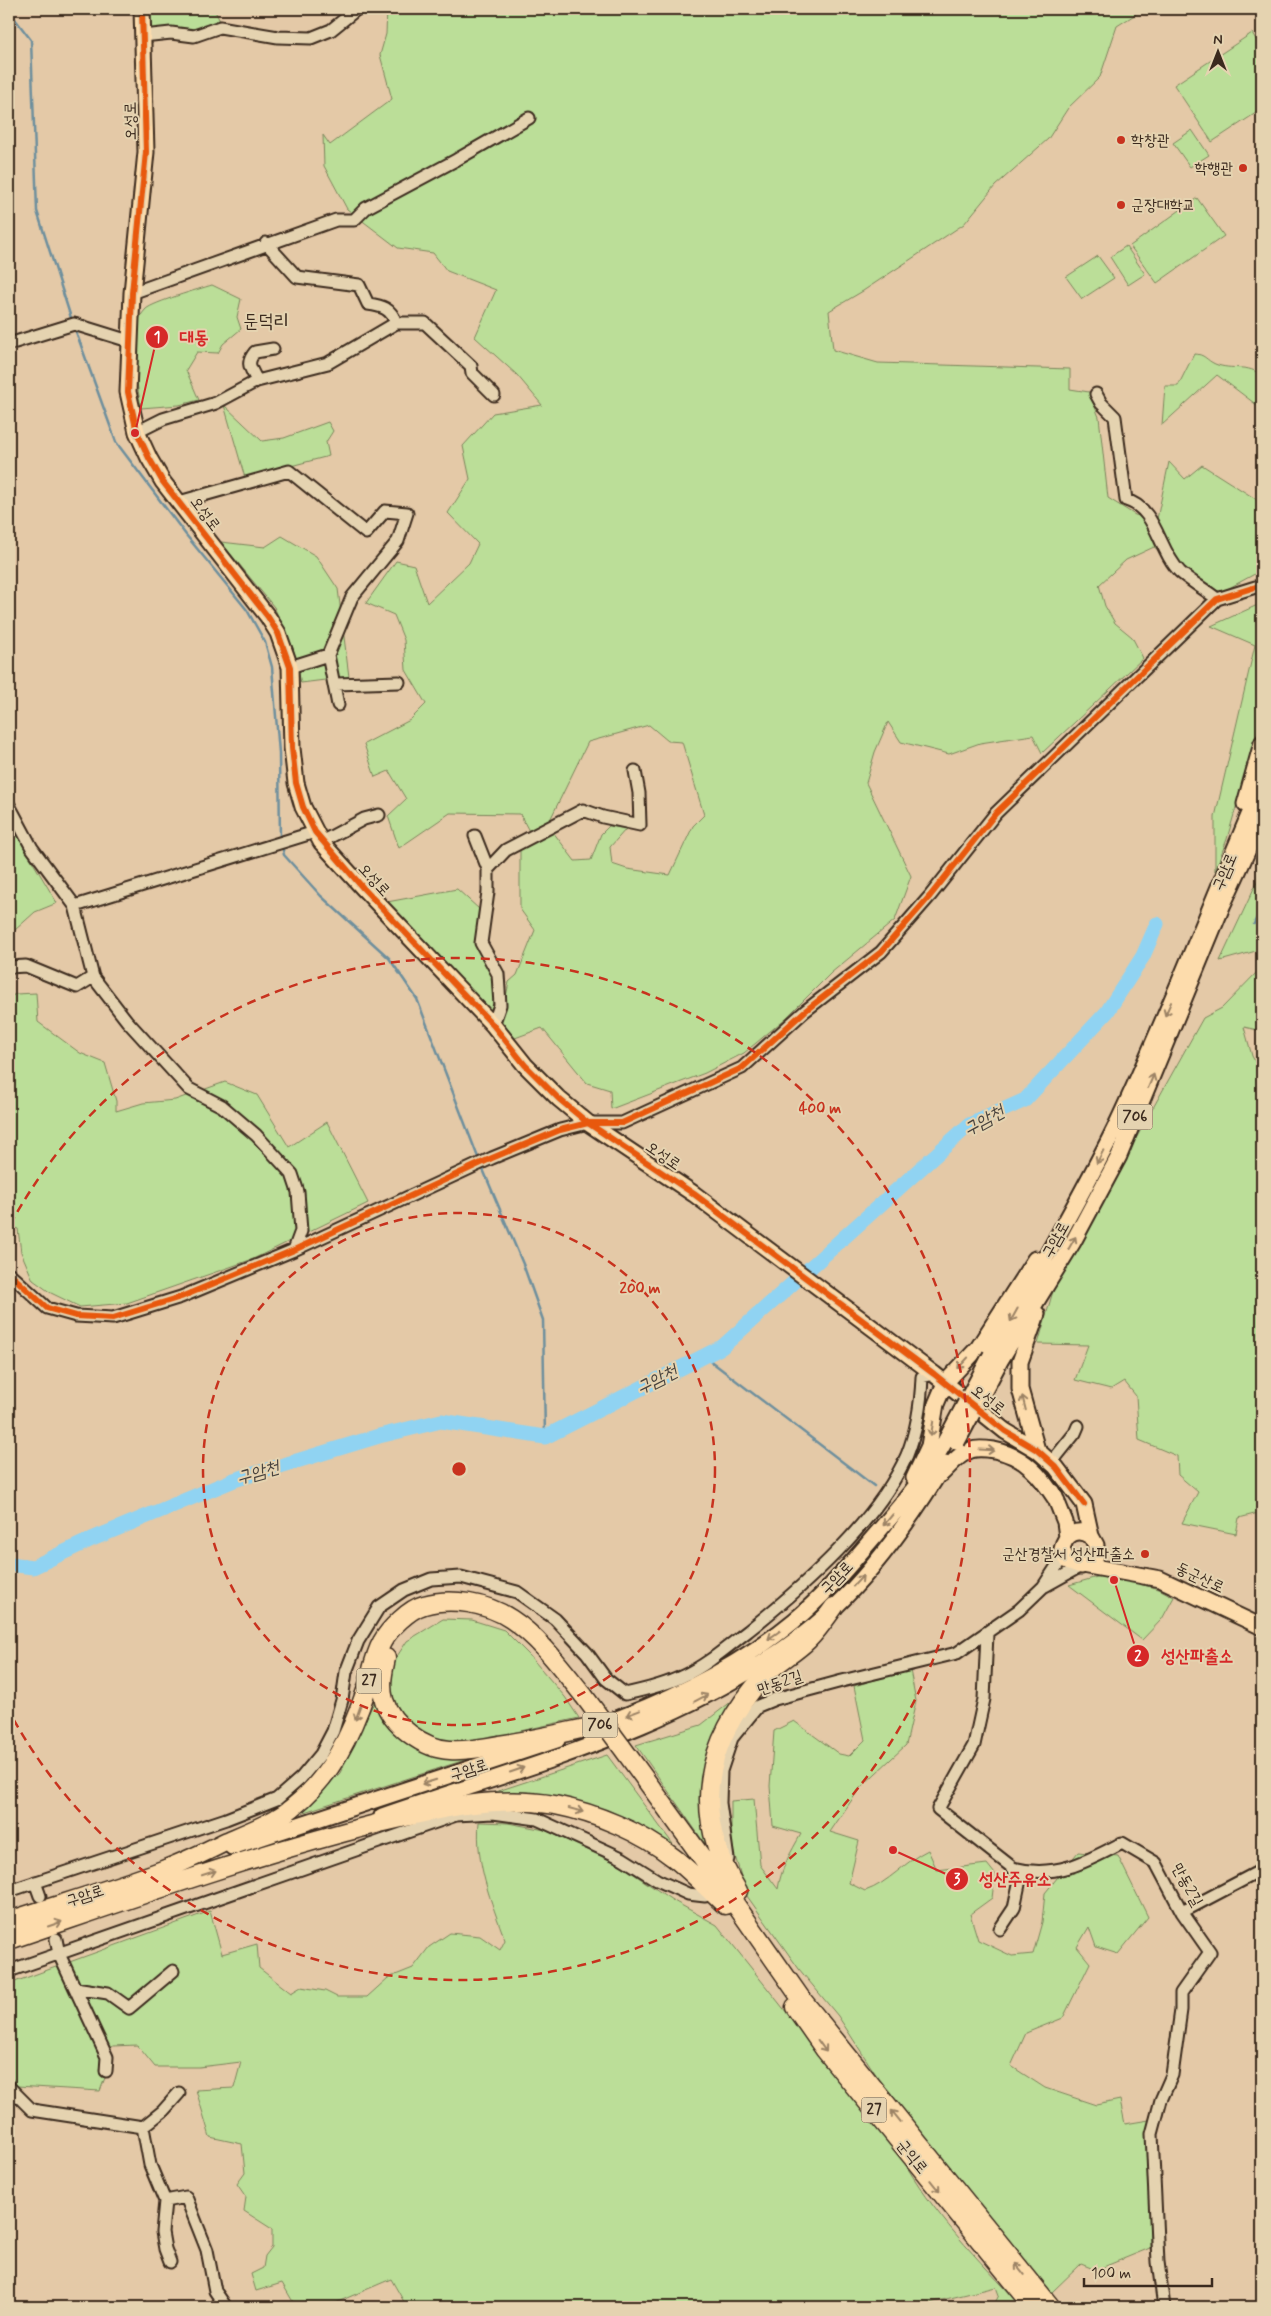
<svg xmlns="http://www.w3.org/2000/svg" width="1271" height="2316" viewBox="0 0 1271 2316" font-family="Mynerve,'Poor Story',sans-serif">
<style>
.green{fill:#bbde98;stroke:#7b845b}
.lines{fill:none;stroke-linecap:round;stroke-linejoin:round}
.stream{stroke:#6e8f9d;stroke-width:2.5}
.river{stroke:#90d3f2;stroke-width:15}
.minor-casing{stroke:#3b2a1e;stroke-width:15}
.major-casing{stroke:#3b2a1e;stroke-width:19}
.highway-casing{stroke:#3b2a1e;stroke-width:21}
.minor{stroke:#e5d3b0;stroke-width:11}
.major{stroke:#fddcac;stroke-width:15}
.highway{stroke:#fddcac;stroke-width:18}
.major-bridge-casing{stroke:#3b2a1e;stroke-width:19;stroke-linecap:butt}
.highway-bridge-casing{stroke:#3b2a1e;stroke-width:21;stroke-linecap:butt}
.major-bridge{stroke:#fddcac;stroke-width:15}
.highway-bridge{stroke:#fddcac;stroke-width:18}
.cycleway-casing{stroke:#e5d3b0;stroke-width:9}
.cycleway{stroke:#e8590c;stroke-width:6}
.oneway{stroke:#9c8365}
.ring{fill:none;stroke:#c8321e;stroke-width:2.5;stroke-dasharray:9 6}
.poi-dot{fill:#c8321e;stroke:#e5d3b0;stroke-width:2}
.labels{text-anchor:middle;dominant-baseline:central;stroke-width:4;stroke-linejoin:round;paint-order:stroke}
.shield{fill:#e5d3b0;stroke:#6e5d4a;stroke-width:1}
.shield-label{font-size:15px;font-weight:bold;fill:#3b2a1e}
.street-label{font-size:16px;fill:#3b2a1e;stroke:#e5d3b0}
.poi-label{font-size:16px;fill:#3b2a1e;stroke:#e5d3b0;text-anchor:start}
.water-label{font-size:18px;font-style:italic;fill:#48433e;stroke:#e5d3b0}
.quarter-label{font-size:19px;fill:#3b2a1e;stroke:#e5d3b0}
.centre{fill:#c8321e;stroke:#e5d3b0;stroke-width:2.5}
.ring-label{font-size:15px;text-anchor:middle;font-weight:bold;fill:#c8321e;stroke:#e5d3b0;stroke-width:4;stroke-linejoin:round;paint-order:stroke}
.leader{fill:none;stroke:#d62828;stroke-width:2}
.callout-dot{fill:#d62828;stroke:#e5d3b0;stroke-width:2}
.mark-label{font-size:15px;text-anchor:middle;font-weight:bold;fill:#fff}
.callout-label{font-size:18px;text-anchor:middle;font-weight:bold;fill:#d62828;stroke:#e5d3b0;stroke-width:4;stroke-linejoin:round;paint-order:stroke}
</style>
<rect width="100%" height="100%" fill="#e4c9a7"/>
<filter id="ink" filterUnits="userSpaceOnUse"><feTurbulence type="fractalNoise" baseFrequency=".02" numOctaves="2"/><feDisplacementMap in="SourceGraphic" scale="10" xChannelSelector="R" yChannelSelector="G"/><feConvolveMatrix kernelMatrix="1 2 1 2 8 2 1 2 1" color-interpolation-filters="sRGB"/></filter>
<g filter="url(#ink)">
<!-- green -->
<path class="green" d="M150,9H214L220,21L193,30H151Z
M387,9H1144L1117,26L1100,77L1068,108L1048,139L995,186L964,224L863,291L829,311L833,350L878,363L1070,369V389L1089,392L1099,417L1108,498L1135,515L1157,519L1169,462L1185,479L1202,465L1262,503V570L1220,593L1154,547L1126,560L1099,585L1105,606L1115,623L1132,637L1143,658L1042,753L1033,735L980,743L949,754L901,742L888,722L875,752L866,783L911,876L895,920L831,973L786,1018L744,1053L705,1073L611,1109L610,1090L587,1083L542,1028L515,1038L501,1022L509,982L517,975L535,930L520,909V850L532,844L550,828L575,861L591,860L601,834L609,826L626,829L610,847L612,864L627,869L670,875L693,826L704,815L682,742L668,741L649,725L588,742L548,824L531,835L520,814L450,813L399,848L388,816L406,799L389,771L375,777L364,744L410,720L426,704L406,670L404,640L394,615L366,603L396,561L414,565L427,603L469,563L478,544L448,513L470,479L463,446L493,413L542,405L517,375L475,337L496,290L447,271L433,253L398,248L347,209L324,166L323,135L330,145L392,99L380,55L386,34Z
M1252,33L1262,49V109L1212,142L1174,85Z
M1192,130L1209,155L1190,167L1173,143Z
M1197,198L1224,236L1157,283L1130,246Z
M1126,246L1145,274L1128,285L1110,257Z
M1098,256L1114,278L1082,299L1066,277Z
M212,285L241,299L237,317L241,329L223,344L218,353L197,352L186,370L199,400L179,405L141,408C137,383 126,328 146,309C154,302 199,289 212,285Z
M1194,354C1205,354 1206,360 1215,364C1231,371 1249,363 1262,376V409L1217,375L1162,425L1165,386H1178Z
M224,405L262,441L284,438L328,422L333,431L326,442L329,456L245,478Z
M282,536L316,556L338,589L349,677L301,683L293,648L274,607L221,542L265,547Z
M1262,603V716L1227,839L1215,871V817L1255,645L1211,626Z
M9,822L57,903L35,912L15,930L9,929Z
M1262,871V934L1256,951L1220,961Z
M457,889L479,909L477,946L493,976L494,997L491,1013L387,902Z
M1262,967V1031L1244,1027L1252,1056L1262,1074V1512L1239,1518L1236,1534L1182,1523L1198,1492L1178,1475L1177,1456L1139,1440L1136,1396L1124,1381L1111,1389L1075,1380L1088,1345L1038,1344L1055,1284L1203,1018L1222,1008Z
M36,993L38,1022L80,1053L105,1063L116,1101V1111L143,1103L175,1100L225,1082L257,1095L289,1147L327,1122L368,1203L253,1259L127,1303L80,1307L51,1293L33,1280L21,1252L18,1229L9,1225V997L16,994Z
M1104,1575L1159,1589L1174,1597L1162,1619L1142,1640L1069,1585Z
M443,1619L472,1620L504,1630L529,1655L565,1697L579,1718L453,1746L417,1733L396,1712L388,1670L407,1641Z
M910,1670L916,1701L906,1745L860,1788L830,1832L859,1841L849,1883L865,1891C889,1883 905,1861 928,1850L937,1870L987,1864L995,1874L992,1898L970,1914L978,1940L1012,1956L1033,1954L1042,1922L1045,1893L1078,1852L1118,1856L1148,1917L1118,1954L1096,1947L1089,1927L1077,1947L1090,1963L1063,2018L1026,2033L1011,2066L1045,2088L1096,2105L1120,2100L1125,2124L1149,2120L1150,2248L1096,2270L1081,2264L1051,2293L899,2110L838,2016L799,1969L747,1896L731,1843V1801L754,1799L760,1865L778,1889C781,1868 791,1852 801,1834L773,1826L770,1786L774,1731L794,1721L839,1754L849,1756L865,1740L854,1686Z
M376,1698L395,1729L471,1758L301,1813L340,1773Z
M736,1698L709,1747L702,1819L717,1861L636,1745L701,1725Z
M607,1755L678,1851L624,1817L553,1797L489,1794Z
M479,1822L508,1823L545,1830L622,1866L672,1900L717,1925L900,2155C932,2213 978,2260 1023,2307H993L999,2295L996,2287L913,2307H407L391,2279L326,2307H296L282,2283L256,2291L251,2274L263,2268L265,2256L272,2247V2229L244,2211L246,2197L237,2184L245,2173L242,2144L210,2137L196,2090L234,2088L241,2062L199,2067H155L137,2045L113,2046L99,2053L106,2075L100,2091L17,2086L9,2074V1984L210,1911L222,1954L257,1944L259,1968L291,1993L301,1987L325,1991L337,1997H367L388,1978L413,1968L429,1947L450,1933L480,1936L500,1950L505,1940C491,1901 475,1863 479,1822Z"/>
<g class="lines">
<!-- stream -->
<path class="stream" d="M9,16L15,19L31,40L37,211L72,321
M75,329L116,442L186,535L247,610L265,642L272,667L279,753L280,840
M282,845L284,855L321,896L389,958L417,999L479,1160
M1254,924L1262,905
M482,1167L523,1264L543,1320L545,1437
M704,1356L874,1486"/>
<!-- river -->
<path class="river" d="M9,1564L33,1567L92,1539L234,1480L379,1436L441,1421L545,1437L722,1347L969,1125L1025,1100L1107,1012L1143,956L1157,924"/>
<defs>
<path id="minor" d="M143,36L171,33L194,36L220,27L278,37L311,38L331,30L357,9
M132,293L336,220H354L366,208L456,160L529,118
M396,323H425L471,366L472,373L494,395
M9,344L74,324L129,341
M257,381C251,368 245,364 255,352L273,349
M1096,394L1101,403L1115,417L1126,500C1157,509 1158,550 1180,572C1190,581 1206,590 1217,599
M137,432L163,419L216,403L257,381L328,363L396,323C391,308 382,306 368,304L359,285L297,277L266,243
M179,502L289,471L366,533L385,511L407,513L398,541L352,597L328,655L290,667
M328,655L338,705
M336,684L399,682
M9,805L32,848L75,906
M475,836L488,869V892L481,943L498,974L500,1005L493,1025
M321,842L364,819L379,815
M488,869L506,850L583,810L603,817L640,825L639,793L635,771
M9,967L26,966L77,987L93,977
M294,1250L301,1231L298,1192L292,1174L256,1135L222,1106L189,1089L127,1021L93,977L75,906L315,832
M9,1273L47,1308L76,1316L113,1318L181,1297L294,1250L492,1158L560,1130L588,1123H622L742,1068L805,1011L881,952L930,896L996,813L1217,599L1262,585
M1051,1463L1075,1433L1078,1426
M1045,1586L1081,1566
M987,1634L984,1699L974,1745L938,1809L1013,1868C1055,1879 1086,1862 1122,1843L1156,1863L1182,1912L1210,1952L1181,1993V2010L1172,2075L1161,2100L1152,2134L1158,2262L1164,2307
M728,1859L720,1803L721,1771L732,1738L758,1706L775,1699L842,1681L957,1653L1019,1610L1043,1587L1064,1555
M35,1882L40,1896
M9,1891L226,1819L277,1799L301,1778L321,1754L333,1731L342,1700L346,1672L358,1641L379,1607L404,1590L431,1579L461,1577L517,1592L555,1619L587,1653L606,1679L625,1694C644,1690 665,1685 683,1676C707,1665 727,1647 748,1631C804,1586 878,1521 907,1455C917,1430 921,1403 922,1377L934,1374
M1182,1912L1262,1870
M1000,1929L1014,1908L1022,1870
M56,1939L59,1954L107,2057L106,2071
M9,1971L456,1815L493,1813L537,1819L622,1858L657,1880L688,1894L705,1896
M75,1988L108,1993L129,2008L173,1971
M9,2087L32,2110L143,2127L150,2165L165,2201L162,2232L165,2249L170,2262
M143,2127L163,2111L179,2093
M165,2201L186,2197L207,2250L215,2291L226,2307"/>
<path id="major" d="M142,9L146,152L132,293L128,392L137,432L149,458L163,482L268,617L278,633L290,667L292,748L296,783L303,807L321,842L363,888L493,1025L525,1065L559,1099L588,1123L694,1194L934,1374L1005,1431L1037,1450L1056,1467L1084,1504L1091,1536L1096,1545V1556L1088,1564L1081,1566L1067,1561L1062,1549C1065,1534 1078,1527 1091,1536
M1245,804L1262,743
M991,1355C1033,1279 1078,1204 1116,1126C1169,1014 1213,898 1262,785
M1001,1359L1073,1242L1119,1156L1223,904L1262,819
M1037,1450L1020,1389V1362L1037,1314
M941,1474C950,1466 958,1454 971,1450C977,1448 987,1449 994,1450C1025,1456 1041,1476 1057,1501
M914,1478L929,1446L936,1404L945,1383L978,1348L1035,1259
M1053,1492L1065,1522L1067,1537
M1083,1565L1160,1579L1262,1627
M595,1727C667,1702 736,1669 795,1620C825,1595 852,1562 878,1532C904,1502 928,1473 947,1438
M382,1816C526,1766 681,1728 804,1634C862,1589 907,1525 945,1463
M232,1847L557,1740"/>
<path id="highway" d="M386,1658C383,1672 380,1686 384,1700C391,1725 424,1749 450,1750C466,1751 483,1748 499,1745C533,1740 566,1732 600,1725
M621,1746L717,1878L800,1997L1051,2307
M738,1891C689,1813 705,1741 764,1676C777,1662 795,1653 808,1640C818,1630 826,1618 834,1607
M9,1921C60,1904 113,1889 163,1870C184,1862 205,1852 225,1842C246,1833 275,1822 292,1808C332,1776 351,1735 367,1688C372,1672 374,1656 382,1642C389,1629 409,1609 424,1605C451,1597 487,1603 511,1619C540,1638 562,1669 584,1696
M9,1940C130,1899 252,1855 376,1824C434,1810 495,1794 555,1805C596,1813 641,1832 674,1858C692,1872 708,1889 725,1905
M795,2007L825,2050L1034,2307"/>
</defs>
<!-- minor casing -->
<use href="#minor" class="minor-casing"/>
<!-- major casing -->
<use href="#major" class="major-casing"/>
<!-- highway casing -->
<use href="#highway" class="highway-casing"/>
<!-- minor -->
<use href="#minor" class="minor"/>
<!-- major -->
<use href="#major" class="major"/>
<!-- highway -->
<use href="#highway" class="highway"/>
<defs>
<path id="major-bridge" d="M947,1438L991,1355
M957,1442L1001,1359"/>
<path id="highway-bridge" d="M584,1696L621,1746"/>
</defs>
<!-- major-bridge casing -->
<use href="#major-bridge" class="major-bridge-casing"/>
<!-- highway-bridge casing -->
<use href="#highway-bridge" class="highway-bridge-casing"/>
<!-- major-bridge -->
<use href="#major-bridge" class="major-bridge"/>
<!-- highway-bridge -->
<use href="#highway-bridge" class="highway-bridge"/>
<defs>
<path id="cycleway" d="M142,9L146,152L132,293L128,392L137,432L149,458L163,482L268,617L278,633L290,667L292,748L296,783L303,807L315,832L363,888L493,1025L525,1065L559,1099L588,1123L694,1194L934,1374L1005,1431L1037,1450L1056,1467L1084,1504
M9,1273L47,1308L76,1316L113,1318L181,1297L294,1250L492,1158L560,1130L588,1123H622L742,1068L805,1011L881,952L930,896L996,813L1217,599L1262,585"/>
</defs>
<!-- cycleway casing -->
<use href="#cycleway" class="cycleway-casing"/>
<!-- cycleway -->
<use href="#cycleway" class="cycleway"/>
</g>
<!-- one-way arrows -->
<defs><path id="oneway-shaft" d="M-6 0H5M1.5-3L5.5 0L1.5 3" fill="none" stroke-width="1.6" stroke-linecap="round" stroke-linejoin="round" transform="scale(1.25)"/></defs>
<g class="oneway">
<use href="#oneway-shaft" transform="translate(1168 1009) rotate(114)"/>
<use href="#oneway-shaft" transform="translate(1151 1081) rotate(-67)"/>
<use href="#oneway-shaft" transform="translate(1100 1157) rotate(117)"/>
<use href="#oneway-shaft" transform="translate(1072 1243) rotate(-60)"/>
<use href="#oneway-shaft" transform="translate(1014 1315) rotate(119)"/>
<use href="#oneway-shaft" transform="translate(963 1363) rotate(133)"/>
<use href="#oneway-shaft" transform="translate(1024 1403) rotate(-104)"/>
<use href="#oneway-shaft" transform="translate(932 1429) rotate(99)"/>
<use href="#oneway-shaft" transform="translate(987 1450) rotate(3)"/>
<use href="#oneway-shaft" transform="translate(888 1520) rotate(130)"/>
<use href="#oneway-shaft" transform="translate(858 1581) rotate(-47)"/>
<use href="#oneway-shaft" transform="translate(774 1635) rotate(145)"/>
<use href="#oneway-shaft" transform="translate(701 1698) rotate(-28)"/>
<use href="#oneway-shaft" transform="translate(358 1713) rotate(110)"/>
<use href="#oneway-shaft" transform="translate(633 1713) rotate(159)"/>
<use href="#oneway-shaft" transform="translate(517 1770) rotate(-19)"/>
<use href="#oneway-shaft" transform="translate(429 1782) rotate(163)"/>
<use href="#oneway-shaft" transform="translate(576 1810) rotate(15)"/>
<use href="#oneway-shaft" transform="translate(209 1873) rotate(-18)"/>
<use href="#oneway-shaft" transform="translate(55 1924) rotate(-19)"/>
<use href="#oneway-shaft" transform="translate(822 2046) rotate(54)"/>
<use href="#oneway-shaft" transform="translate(896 2116) rotate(-129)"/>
<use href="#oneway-shaft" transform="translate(935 2186) rotate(51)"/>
<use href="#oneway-shaft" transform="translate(1020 2269) rotate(-129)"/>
</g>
</g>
<!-- distance rings -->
<g class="ring">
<circle cx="459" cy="1469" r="256"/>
<path d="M10 1225A511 511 0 1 1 10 1713"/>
</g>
<!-- markers -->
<g class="poi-dot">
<circle cx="1121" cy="140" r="5"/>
<circle cx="1243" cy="168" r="5"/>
<circle cx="1121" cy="205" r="5"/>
<circle cx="1145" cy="1554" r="5"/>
</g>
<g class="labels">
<!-- shield labels -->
<g class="shield">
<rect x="1117.5" y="1104.5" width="35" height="25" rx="4"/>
<rect x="356.5" y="1668.5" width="25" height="25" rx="4"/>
<rect x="582.5" y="1712.5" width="35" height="25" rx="4"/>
<rect x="861.5" y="2097.5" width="25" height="25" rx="4"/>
</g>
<g class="shield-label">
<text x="1135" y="1117">706</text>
<text x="369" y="1681">27</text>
<text x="600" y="1725">706</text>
<text x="874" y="2110">27</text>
</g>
<!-- street labels -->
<g class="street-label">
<text transform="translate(131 121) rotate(-91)">오성로</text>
<text transform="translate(205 514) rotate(53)">오성로</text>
<text transform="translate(1225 872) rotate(-67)">구암로</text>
<text transform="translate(374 880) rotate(47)">오성로</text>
<text transform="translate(663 1156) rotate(34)">오성로</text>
<text transform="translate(1056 1240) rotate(-61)">구암로</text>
<text transform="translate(988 1400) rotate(38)">오성로</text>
<text transform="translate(837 1578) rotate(-46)">구암로</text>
<text transform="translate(1200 1578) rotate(25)">동군산로</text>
<text transform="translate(780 1683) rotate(-19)">만동2길</text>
<text transform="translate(469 1770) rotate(-17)">구암로</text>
<text transform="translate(1187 1885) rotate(61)">만동2길</text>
<text transform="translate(85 1896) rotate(-18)">구암로</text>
<text transform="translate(912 2157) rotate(51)">군익로</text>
</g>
<!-- poi labels -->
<g class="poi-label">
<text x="1131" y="140">학창관</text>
<text x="1233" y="168" text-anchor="end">학행관</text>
<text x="1131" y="205">군장대학교</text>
<text x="1135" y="1554" text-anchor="end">군산경찰서 성산파출소</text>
</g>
<!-- water labels -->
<g class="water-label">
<text transform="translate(984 1121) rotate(-29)">구암천</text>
<text transform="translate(657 1380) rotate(-27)">구암천</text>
<text transform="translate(258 1473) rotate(-16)">구암천</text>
</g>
<!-- quarter labels -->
<g class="quarter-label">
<text x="266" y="321">둔덕리</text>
</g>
</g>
<circle cx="459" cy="1469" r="8" class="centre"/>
<g class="ring-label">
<text x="820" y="1113">400 m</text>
<text x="640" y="1293">200 m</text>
</g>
<!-- callouts -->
<path class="leader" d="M135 433L157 337M1114 1580L1138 1656M893 1850L957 1879"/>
<g class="callout-dot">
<circle cx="135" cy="433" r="5"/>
<circle cx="1114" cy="1580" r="5"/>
<circle cx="893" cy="1850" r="5"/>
<circle cx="157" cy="337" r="12"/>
<circle cx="1138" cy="1656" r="12"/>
<circle cx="957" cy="1879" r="12"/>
</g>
<g class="mark-label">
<text x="157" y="342">1</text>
<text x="1138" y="1661">2</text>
<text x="957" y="1884">3</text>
</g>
<g class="callout-label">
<text x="194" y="343">대동</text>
<text x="1197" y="1662">성산파출소</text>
<text x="1015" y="1885">성산주유소</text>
</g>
<!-- margin -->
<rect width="1271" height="2316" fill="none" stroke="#e5d3b0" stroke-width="30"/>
<rect x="15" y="15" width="1241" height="2286" fill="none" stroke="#3b2a1e" stroke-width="2" filter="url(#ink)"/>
<!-- north arrow -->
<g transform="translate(1218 52)" stroke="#e5d3b0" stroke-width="4" paint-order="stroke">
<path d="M0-4L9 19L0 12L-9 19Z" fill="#3b2a1e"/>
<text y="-8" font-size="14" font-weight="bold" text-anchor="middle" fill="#3b2a1e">N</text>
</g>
<!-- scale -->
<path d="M1084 2278v8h128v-8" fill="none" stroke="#3b2a1e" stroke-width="2.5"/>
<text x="1091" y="2278" font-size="15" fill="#3b2a1e" stroke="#e5d3b0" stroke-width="4" paint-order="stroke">100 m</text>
</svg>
